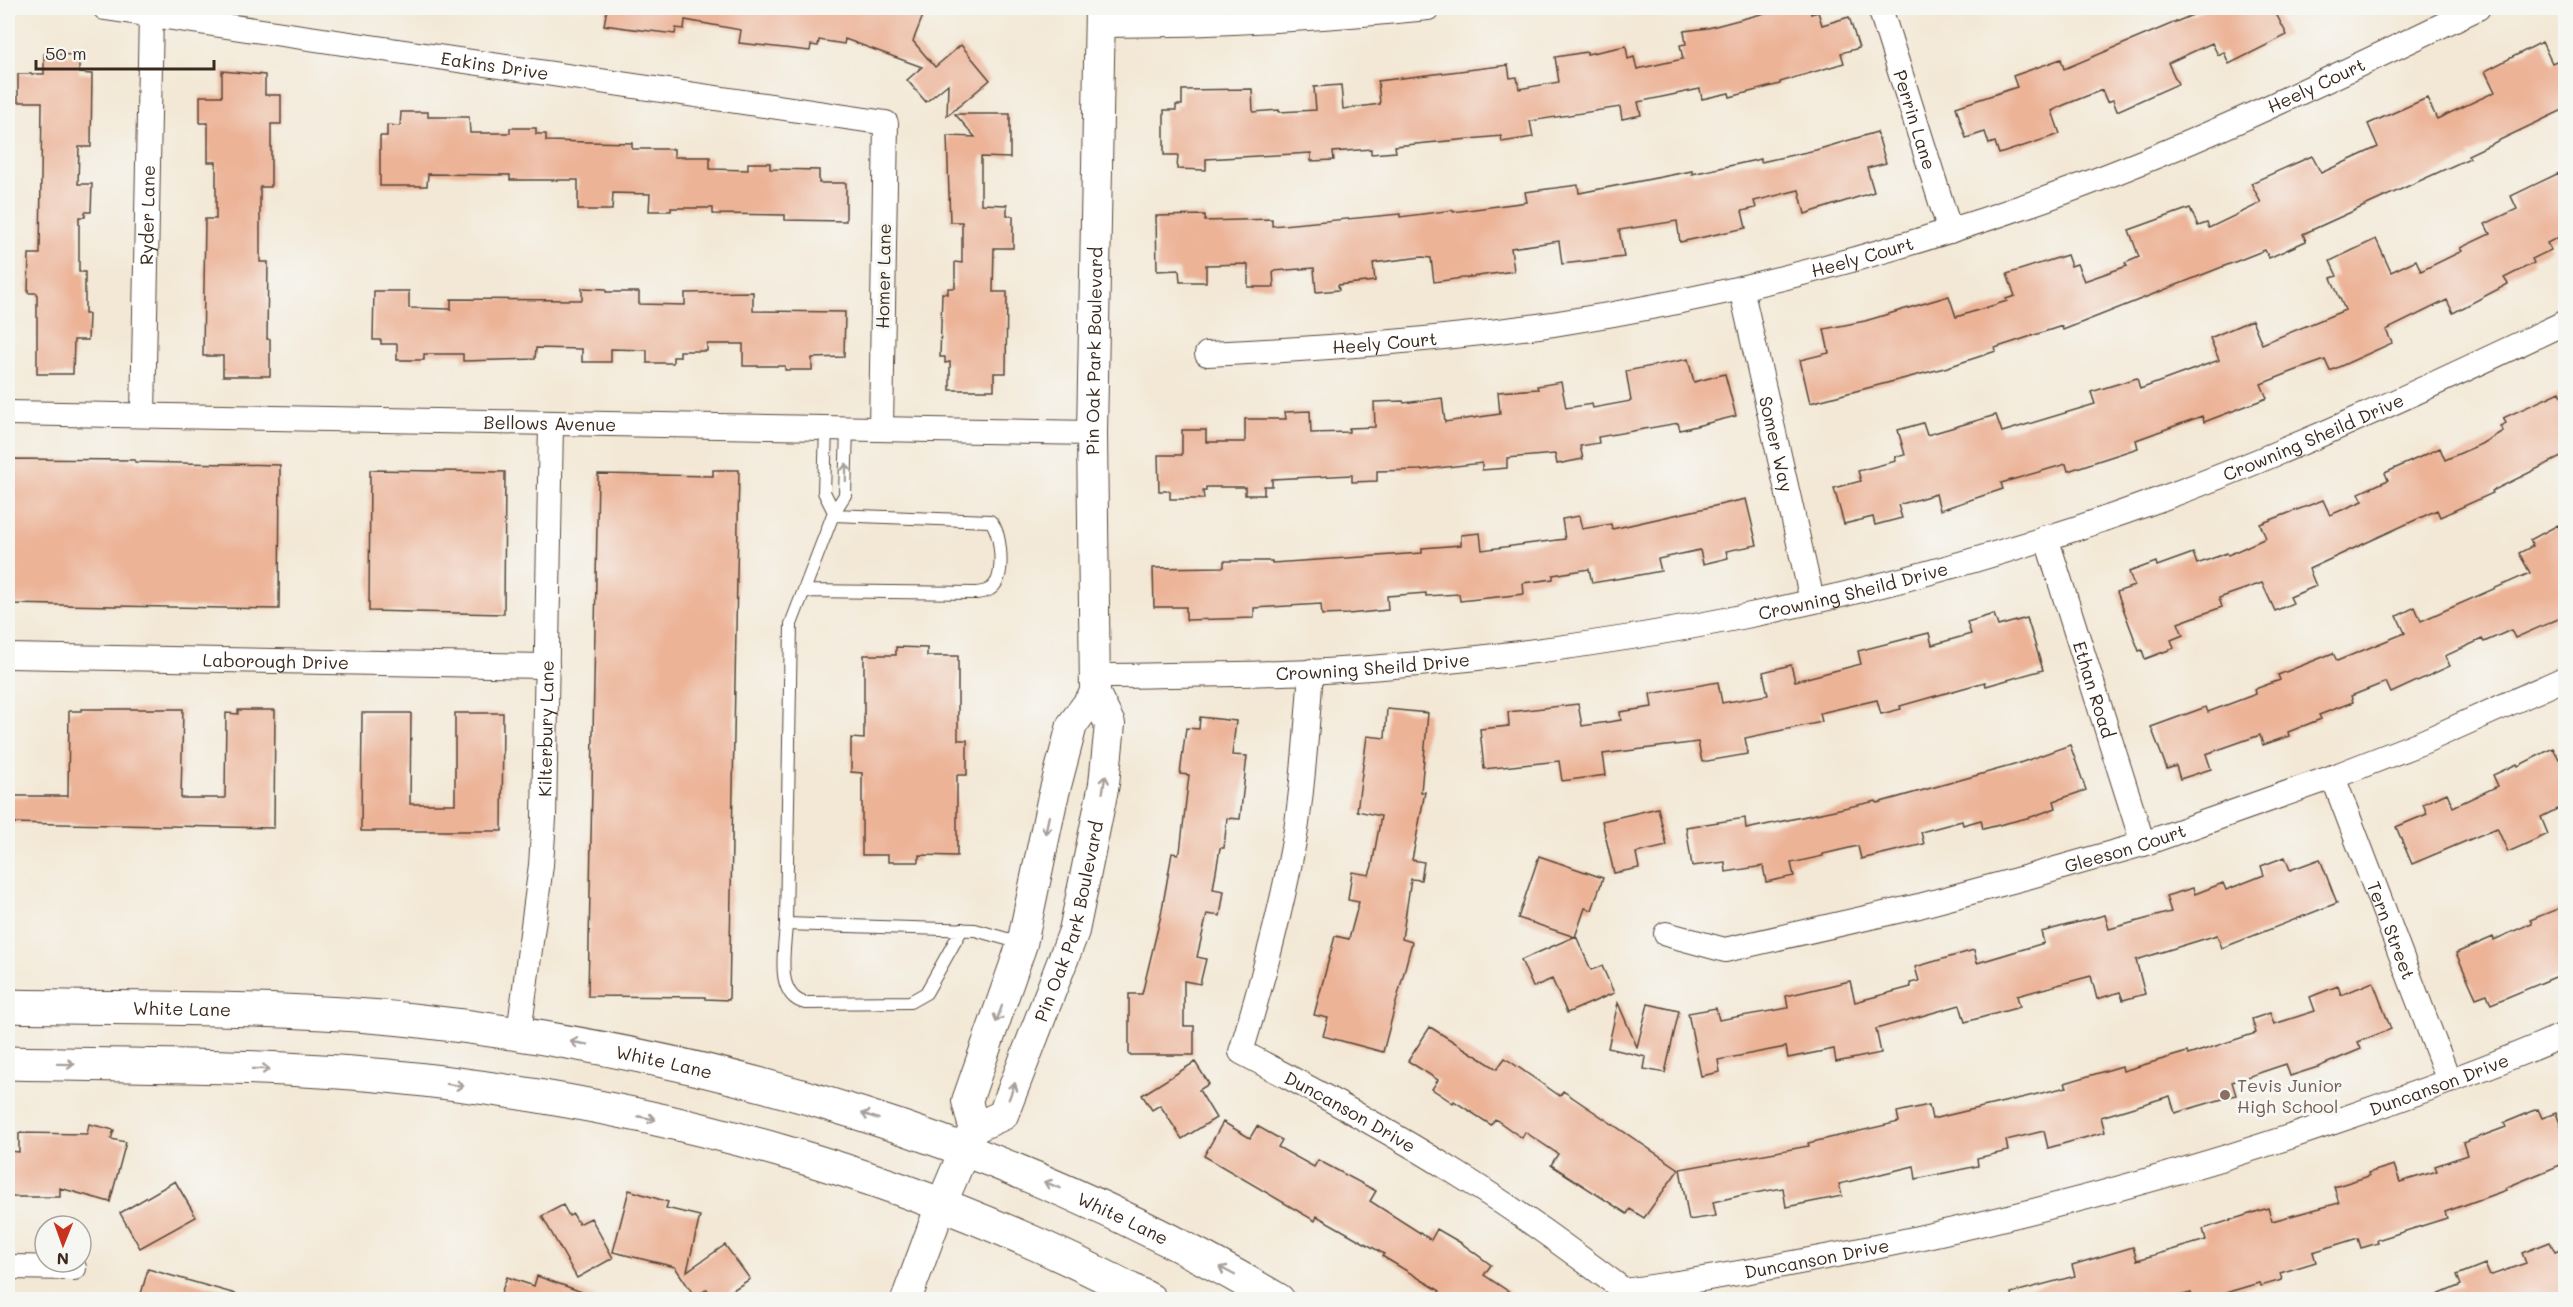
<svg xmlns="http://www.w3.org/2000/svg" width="2573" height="1307" viewBox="0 0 2573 1307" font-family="Mali,sans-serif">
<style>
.building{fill:#ecb397}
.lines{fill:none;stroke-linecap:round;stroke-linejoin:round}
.service-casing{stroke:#574639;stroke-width:14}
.minor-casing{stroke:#574639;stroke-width:26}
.tertiary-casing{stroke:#574639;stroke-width:32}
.secondary-casing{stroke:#574639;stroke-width:35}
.service{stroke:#fff;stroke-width:12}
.minor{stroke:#fff;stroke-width:24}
.tertiary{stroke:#fff;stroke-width:30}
.secondary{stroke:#fff;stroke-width:33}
.oneway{stroke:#a79f9a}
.education-dot{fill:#8d6e63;stroke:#f6f6f2;stroke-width:2}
.labels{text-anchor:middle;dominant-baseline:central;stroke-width:6;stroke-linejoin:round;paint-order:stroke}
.street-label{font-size:18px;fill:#3b2a1e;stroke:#f6f6f2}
.education-label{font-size:18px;fill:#785e54;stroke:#f6f6f2;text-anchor:start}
</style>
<rect width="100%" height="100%" fill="#f6f6f2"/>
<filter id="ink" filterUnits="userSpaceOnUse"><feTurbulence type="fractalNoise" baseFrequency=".0167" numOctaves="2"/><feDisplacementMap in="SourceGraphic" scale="12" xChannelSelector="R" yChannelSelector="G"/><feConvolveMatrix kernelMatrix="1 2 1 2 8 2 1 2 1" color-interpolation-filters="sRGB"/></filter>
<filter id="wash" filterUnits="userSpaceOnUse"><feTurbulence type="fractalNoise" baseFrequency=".008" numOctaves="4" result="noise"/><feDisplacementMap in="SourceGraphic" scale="24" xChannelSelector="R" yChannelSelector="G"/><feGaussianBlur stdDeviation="1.35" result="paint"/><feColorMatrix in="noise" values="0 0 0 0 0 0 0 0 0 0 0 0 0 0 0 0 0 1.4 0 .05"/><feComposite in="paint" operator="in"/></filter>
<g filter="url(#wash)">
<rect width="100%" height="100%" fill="#f3e8d5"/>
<g id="blocks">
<!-- building -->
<path class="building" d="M607,8H926L913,41L935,67L961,45L990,80L947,116L948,84L926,102L907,80L922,67L845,39L844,44L819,40L818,46L811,45L810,51L739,43L741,30L685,20L684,29L676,28L675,34L633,29L604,25Z
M1784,8H1809L1811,14L1818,12L1822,25L1849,17L1859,48L1841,53L1844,63L1780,82V84L1730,97L1729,93L1702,99L1700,89L1638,102L1641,115L1622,119L1620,107L1530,121L1533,137L1502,142L1501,136L1395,146L1396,152L1371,154V149L1333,152L1334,160L1311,161V153L1206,159V170L1177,169L1178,155H1164V110H1176V105H1182V90L1252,89L1253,112L1279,110V112L1316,110L1314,87L1341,85L1343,109L1380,104L1378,81L1508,65L1510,78L1517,77L1519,89L1559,82L1555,57L1587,52V54L1626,46L1628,59L1634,57L1637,69L1683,59L1680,45L1686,44L1684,31L1708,28Z
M2209,8H2273L2287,35L2229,64L2224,52L2218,55L2212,43L2168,63L2178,84L2117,111L2113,100L2107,102L2102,90L2064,105L2052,111L2060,134L1999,154L1995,142L1989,144L1985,132L1966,138L1956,107L2017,87L2013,76L2061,59L2064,69Z
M2542,42L2552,63L2565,57V109L2468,155L2470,158L2303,234L2306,241L2269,258L2265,250L2063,330L2062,326L1995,348L1996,351L1948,367L1810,403L1800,360L1829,353L1824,329L1865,321L1949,296L1956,317L2007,301L2006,299L2015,296L2007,274L2067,255L2071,266L2077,264L2084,281L2127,266L2125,263L2139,257L2129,230L2190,208L2198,226L2207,223L2209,228L2261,203L2251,183L2312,156L2321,173L2378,147L2368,124L2427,98L2437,119L2495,92L2485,71Z
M44,54L79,55V73L92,74L91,147H79L78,184H92L91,212H85V217H79V272H85V314H89L88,340H74L73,374H37V293H28L29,254H40L42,102H18V74H44Z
M222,71L265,75V95H281V124H271V187H260V262H268L267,339H270V376H223V356H203L205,219H216V162H208V123H200V96H222Z
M401,112H428V117H469L470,133H510V128H536V134H546V141L632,143V149H674V157H710V169L748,170V163H770V169L819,170V183H846V221L785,220V215L713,214V208H671V211H649L650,194L613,193L612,210H578V180H510V175L428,174L427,186H380V136H387V125L400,126Z
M955,114H1010V158L981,157V204L1007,205V216H1013V248H994L993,292H1007L1006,373H994V390H950V362L945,363V357H940L942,293L948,294V288H955V262L962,263V222H950L947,136L975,137Z
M1877,132L1886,163L1867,168L1874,192L1805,214L1799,190L1754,201L1756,208L1742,211L1746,228L1680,242L1677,221L1619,230L1624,257L1562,264L1559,241L1511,248L1514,271L1434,282L1431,258L1422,257L1373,263L1375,281L1338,285L1339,290L1316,292L1314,268L1273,271L1274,287H1248V264L1206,265V282H1180L1179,270L1157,271L1156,216L1205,215V221L1272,219V226L1400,214V217L1453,210V212L1527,202L1525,192L1578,185L1579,193L1692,171V174L1761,159V162L1816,150Z
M2559,173L2565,186V234L2547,243L2551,250L2532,259L2534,263L2504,278L2508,284L2453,313L2447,300L2386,330L2392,343L2330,371L2325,360L2294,371L2261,384L2267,398L2204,422L2202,416L2136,440L2138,448L2098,461L2068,471L2066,464L2001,483L2003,489L1940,510L1936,494L1898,505L1902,518L1875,525L1873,517L1844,524L1834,488L1861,481L1858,471L1896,461L1895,457L1905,455L1898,430L1923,423L1927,435L1996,415L2002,432L2095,404L2091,392L2137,378L2140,389L2219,360L2210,338L2252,320L2262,344L2345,310L2331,278L2337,276L2330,261L2376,239L2391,272L2416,260L2421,271L2462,251L2460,248L2490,234L2485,224L2517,209L2511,196Z
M582,288L606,289V292H639V304L685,305V293L753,292V311L845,312L844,357L812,358V370H785V366H743V344H707V351H680V357H673V363H647V350L611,349V362H582V349L536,348L535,359L463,361V354H424V360H397V344H381V340H373L374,291H409V308L451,309V299L582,300Z
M1688,359L1694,382L1725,374L1736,416L1680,430L1678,423L1598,437L1599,443L1580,446L1583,459L1557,464L1555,454L1507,458V468L1482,470V463L1420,470L1377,471V481L1352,482V475L1272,479V486H1264V495H1245V487H1206V491H1203L1204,499H1170V491H1159L1158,455H1182V430H1206V442H1245V419H1286L1285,412L1310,411L1311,433L1349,432V428L1375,427L1374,402L1403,401L1404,403L1442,398L1445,422L1500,414L1498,392L1538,389L1537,386L1561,382L1566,408L1592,404L1593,408L1631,401L1626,371Z
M2560,392L2565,403V455L2492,491L2493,493L2440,517L2437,510L2309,569L2316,586L2290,597L2293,603L2275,611L2262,583L2219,598L2222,607L2178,623L2183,635L2171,640L2174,648L2145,659L2142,650L2139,651L2117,592L2134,586L2129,572L2156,562L2157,566L2193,553L2197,564L2227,553L2228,555L2266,538L2260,524L2323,500L2330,515L2363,501L2359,493L2388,480L2385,473L2440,448L2445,460L2481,444L2503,431L2500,426L2506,423L2503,418Z
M8,459L135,460V462L280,465L279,609L8,604Z
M370,470L505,472L504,614L369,611Z
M713,470H739L729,1000L705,999V997L588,996L598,474L713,476Z
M1746,499L1757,545L1726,551L1728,558L1703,564L1700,550L1658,559L1661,571L1634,576L1592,583L1589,569L1553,575V579L1523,583L1524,594L1460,601L1459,594L1426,596V593L1387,596L1388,610L1348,614L1322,615L1321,604L1254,608V618L1186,620V607H1154L1153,568L1224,567V561H1272V563L1422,553V548L1461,545V535L1480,533L1482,550L1565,539L1562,519L1579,516L1582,529L1611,524L1612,529Z
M2558,525L2565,539V616L2515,638L2511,630L2484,642L2482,639L2445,656L2450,666L2391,693L2386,682L2351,696L2353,702L2319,715L2321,719L2288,732L2289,736L2263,745L2260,735L2206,754L2211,769L2180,779L2176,766L2167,769L2151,727L2206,707L2208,712L2256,694L2255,689L2280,680L2278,675L2333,653L2337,661L2405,633L2397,616L2415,607L2421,621L2530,573L2519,553L2533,546L2530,540Z
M1994,614L1998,626L2027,618L2043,670L1986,686L1985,682L1900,706L1901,709L1881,714L1877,700L1820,713L1822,722L1745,738L1748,754L1702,762L1698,742L1603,754L1606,775L1562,781L1559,761L1484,769L1480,729L1509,726L1508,712L1578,704L1582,726L1621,720L1620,712L1652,707L1650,694L1718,682L1722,703L1768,695L1763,672L1791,665L1795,681L1861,664L1858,651L1929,633L1932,645L1971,634L1967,622Z
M896,647L927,648V656H958V740H967V775H957V856L919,855V862H888V855H862V773L851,772V738L864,739V655H896Z
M82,709H183L181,798H225L226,713L238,714V710H275L274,828L8,823V796H68L69,711H82Z
M1387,709L1428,713L1421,792H1425L1412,860L1424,862L1421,880L1411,879L1402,939L1412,942L1383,1052L1323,1036L1328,1018L1314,1015L1335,936L1349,939L1359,902L1348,900L1352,872L1369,875L1372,866L1381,816L1357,811L1367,736L1385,738Z
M362,713H411L410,804H455V713H503L502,831H361Z
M1200,717L1236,721L1232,755L1247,756L1240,819L1227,818L1224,848H1220L1213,889L1224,891L1220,916L1207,914L1197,957L1206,959L1200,984L1184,981V1026H1194V1055H1129V994H1142L1161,915L1172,853L1178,854L1180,852L1189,775L1180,774L1186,728L1199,729Z
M2070,745L2086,790L2054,801L2056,808L2031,817L1983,829L1981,820L1963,825L1962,821L1921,832L1924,844L1861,859L1858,846L1823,854V856L1791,863L1794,876L1766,882L1763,866L1726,872L1725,862L1692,866L1686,827L1745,818L1746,829L1876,801L1877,803L2014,765Z
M2553,748L2559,759L2565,756V805L2541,817L2548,834L2508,852L2497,828L2412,864L2396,827L2427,814L2423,804L2447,793L2453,807L2498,786L2493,775L2517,764L2518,766Z
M1658,808L1667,846L1636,853L1639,868L1614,873L1602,821Z
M1539,856L1603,878L1592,910L1585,908L1575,937L1518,918Z
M2285,857L2290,870L2320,859L2337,903L2222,948L2217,935L2136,960L2145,994L2123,1000L2120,992L2097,999L2091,976L2017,996L2020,1007L1965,1022L1960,1005L1876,1029L1881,1053L1836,1062L1834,1049L1788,1058L1786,1047L1718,1060L1720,1072L1701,1076L1688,1013L1716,1008L1719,1020L1788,1008L1786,996L1850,981L1855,1002L1911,987L1910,983L1919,981L1915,967L1974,950L1977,963L2044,943L2041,932L2105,915L2109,929L2171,912L2166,896L2193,888L2195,894L2223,883L2226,890L2264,875L2261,866Z
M2565,906V973L2491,1004L2487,994L2476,998L2456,953L2493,937L2494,940L2532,923L2530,920Z
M1576,936L1591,970L1602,966L1614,993L1567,1013L1552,979L1533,987L1521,960Z
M2373,982L2391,1029L2358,1042L2361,1049L2318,1067L2290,1076L2286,1064L2232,1082L2236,1095L2175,1113L2170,1096L2134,1107L2101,1117L2105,1132L2048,1148L2044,1131L2006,1140L2008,1151L1977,1158L1978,1166L1916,1179L1914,1166L1839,1184L1842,1196L1786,1207L1783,1188L1743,1195L1713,1202L1716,1216L1689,1220L1680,1169L1809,1146L1808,1143L1899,1122L1897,1112L1929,1105L1932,1119L2067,1087L2065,1083L2122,1066L2123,1071L2187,1052L2188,1055L2256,1033L2252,1019L2270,1013L2274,1024L2315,1011L2310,997L2338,986L2341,995Z
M1618,1003L1637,1047L1648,1004L1679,1011L1665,1073L1644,1069L1646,1057L1608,1048Z
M1430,1027L1497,1069L1505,1058L1560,1096L1563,1091L1679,1169L1644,1218L1630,1209L1627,1214L1551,1165L1558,1154L1525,1132L1522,1138L1495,1119L1491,1125L1454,1101L1453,1103L1432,1089L1438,1080L1408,1061Z
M1195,1062L1209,1084L1199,1090L1216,1118L1182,1139L1160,1105L1152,1110L1142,1095Z
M2538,1109L2542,1118L2556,1113L2565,1136V1163L2505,1188L2506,1190L2445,1212L2447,1218L2377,1240L2378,1243L2361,1248L2358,1238L2313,1252L2316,1262L2280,1273L2282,1280L2261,1286L2259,1283L2205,1299H2193L2191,1293L2168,1299H2012L2011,1293L2075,1276L2072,1265L2133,1247L2137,1260L2206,1240L2203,1229L2268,1208L2272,1221L2339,1203L2334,1187L2369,1176L2368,1173L2394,1165L2400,1182L2437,1171L2435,1166L2467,1155L2463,1143L2506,1127L2504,1123Z
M1223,1122L1250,1138L1257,1126L1282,1140L1278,1147L1314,1167L1318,1160L1376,1191L1370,1201L1431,1240L1437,1229L1461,1243L1491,1265L1484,1275L1520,1299H1434L1440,1291L1382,1256L1384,1254L1317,1216L1315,1221L1204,1156Z
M89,1124L114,1130L111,1139L126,1142L110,1202L60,1188V1197H8V1151L19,1152V1133L87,1134Z
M175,1181L196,1217L140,1248L120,1213Z
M629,1190L668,1202L666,1208L700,1216L687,1271L725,1245L750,1279L719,1299H714L707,1289L695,1297L675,1267L613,1252Z
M563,1205L569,1216L573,1214L579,1224L591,1218L613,1258L577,1278L542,1216Z
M2550,1242L2555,1252L2565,1248V1299H2428L2461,1285L2457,1275L2485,1264L2489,1274L2492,1275L2526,1263L2522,1253Z
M148,1269L236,1294V1299H161L141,1294Z
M537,1276L596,1297L595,1299H499L507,1277L534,1286Z"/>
</g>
</g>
<g filter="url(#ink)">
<use href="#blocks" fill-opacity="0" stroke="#574639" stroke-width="1.5"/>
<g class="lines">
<defs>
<path id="service" d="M826,428L824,492L834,512
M847,428L845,495L834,512L791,624L786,924L975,930L1021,943
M804,591L976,593C984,592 991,591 996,583C1004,571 1001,530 990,521L833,515
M786,924C785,949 774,995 805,1003L910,1002L926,993L962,929"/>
<g id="minor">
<path id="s1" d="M105,8L886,123L881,429"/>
<path id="s2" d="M1880,8L1950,231"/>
<path d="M1100,25C1210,25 1319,19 1428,8"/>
<path id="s3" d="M1741,288L1812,600"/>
<path id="s4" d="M1207,354C1323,349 1438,340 1553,324C1720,299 1886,255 2045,199C2194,146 2336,76 2478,8"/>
<path id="s5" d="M8,413L1092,433"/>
<path id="s6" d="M143,415L151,14"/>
<path id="s7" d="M2046,537L2143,844"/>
<path id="s8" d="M8,656L547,666"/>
<path id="s9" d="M1311,671C1307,725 1304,778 1296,830C1283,906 1263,979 1241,1052C1314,1090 1386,1129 1456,1173C1515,1209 1570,1250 1625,1291C1866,1256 2101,1202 2331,1123C2410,1096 2489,1068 2566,1034"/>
<path id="s10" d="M1095,676C1167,675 1239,675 1310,672C1598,656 1887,599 2158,500C2297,449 2431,386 2566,322"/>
<path id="s11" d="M2333,777L2449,1081"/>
<path id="s12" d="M1666,934L1725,950L1919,906L2031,876L2143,844L2333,777L2425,741L2566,678"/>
<path id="s13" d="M519,1033L541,865L544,818L551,423"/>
<path d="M8,1267L74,1268"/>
</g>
<g id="tertiary">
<path id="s14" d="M974,1128L1003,1115L1074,931L1104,784L1110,724L1095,694L1092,433L1100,8"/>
<path d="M906,1300L941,1205L974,1128L967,1101L1022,944L1052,801L1072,725L1095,694"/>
</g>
<g id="secondary">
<path id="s15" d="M8,1006C142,1009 278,1006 412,1020C717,1053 1014,1144 1278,1300"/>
<path d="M8,1063C134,1066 261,1064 387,1076C650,1102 916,1174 1150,1300"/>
</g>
</defs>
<!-- service casing -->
<use href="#service" class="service-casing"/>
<!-- minor casing -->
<use href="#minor" class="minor-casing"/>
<!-- tertiary casing -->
<use href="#tertiary" class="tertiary-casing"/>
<!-- secondary casing -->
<use href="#secondary" class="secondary-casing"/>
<!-- service -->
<use href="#service" class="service"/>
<!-- minor -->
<use href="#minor" class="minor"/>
<!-- tertiary -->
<use href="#tertiary" class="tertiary"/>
<!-- secondary -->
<use href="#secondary" class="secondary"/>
</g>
<!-- one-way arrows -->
<defs><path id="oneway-shaft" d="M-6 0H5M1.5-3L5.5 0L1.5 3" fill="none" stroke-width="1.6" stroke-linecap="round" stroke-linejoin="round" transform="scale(1.5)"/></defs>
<g class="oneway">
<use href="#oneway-shaft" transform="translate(846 472) rotate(-89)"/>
<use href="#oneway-shaft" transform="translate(1104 784) rotate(-81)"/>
<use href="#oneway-shaft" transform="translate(1047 825) rotate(102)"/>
<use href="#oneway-shaft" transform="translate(999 1014) rotate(110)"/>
<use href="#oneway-shaft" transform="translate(579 1043) rotate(-170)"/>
<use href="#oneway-shaft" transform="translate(66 1064) rotate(1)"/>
<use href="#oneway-shaft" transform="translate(261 1069) rotate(1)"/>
<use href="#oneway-shaft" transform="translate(455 1085) rotate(7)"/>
<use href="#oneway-shaft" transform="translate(1012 1091) rotate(-69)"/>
<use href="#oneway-shaft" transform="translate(870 1116) rotate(-161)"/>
<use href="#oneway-shaft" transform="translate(647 1118) rotate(11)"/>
<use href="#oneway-shaft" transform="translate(1052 1185) rotate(-158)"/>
<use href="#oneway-shaft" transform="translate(1227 1271) rotate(-152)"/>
</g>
</g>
<!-- markers -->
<circle class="education-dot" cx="2225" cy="1095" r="6"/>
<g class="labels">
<!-- street labels -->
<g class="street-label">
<text stroke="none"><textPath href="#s1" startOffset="394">Eakins Drive</textPath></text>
<text stroke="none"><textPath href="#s4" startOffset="1150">Heely Court</textPath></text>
<text stroke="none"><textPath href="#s2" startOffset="117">Perrin Lane</textPath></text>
<text stroke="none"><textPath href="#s6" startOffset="200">Ryder Lane</textPath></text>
<text stroke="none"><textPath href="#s4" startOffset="664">Heely Court</textPath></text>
<text transform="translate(883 276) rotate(-89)">Homer Lane</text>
<text stroke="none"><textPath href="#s4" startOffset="178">Heely Court</textPath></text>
<text stroke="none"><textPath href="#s14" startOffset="816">Pin Oak Park Boulevard</textPath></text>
<text stroke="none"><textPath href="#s5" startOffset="542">Bellows Avenue</textPath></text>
<text stroke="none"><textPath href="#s10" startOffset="1251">Crowning Sheild Drive</textPath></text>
<text stroke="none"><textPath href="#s3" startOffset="160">Somer Way</textPath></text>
<text stroke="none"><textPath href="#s10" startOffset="765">Crowning Sheild Drive</textPath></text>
<text stroke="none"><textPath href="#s8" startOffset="268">Laborough Drive</textPath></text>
<text stroke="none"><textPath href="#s10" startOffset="278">Crowning Sheild Drive</textPath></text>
<text stroke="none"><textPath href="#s7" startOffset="160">Ethan Road</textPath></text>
<text stroke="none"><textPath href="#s13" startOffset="306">Kilterbury Lane</textPath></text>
<text stroke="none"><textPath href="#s12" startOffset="474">Gleeson Court</textPath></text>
<text stroke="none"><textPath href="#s14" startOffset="237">Pin Oak Park Boulevard</textPath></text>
<text stroke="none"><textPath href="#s11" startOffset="164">Tern Street</textPath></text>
<text stroke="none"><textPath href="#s15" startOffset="174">White Lane</textPath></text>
<text stroke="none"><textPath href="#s15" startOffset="660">White Lane</textPath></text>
<text stroke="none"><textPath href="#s9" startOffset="1683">Duncanson Drive</textPath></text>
<text stroke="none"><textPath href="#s9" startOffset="513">Duncanson Drive</textPath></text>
<text stroke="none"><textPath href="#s15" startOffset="1146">White Lane</textPath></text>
<text stroke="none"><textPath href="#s9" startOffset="1036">Duncanson Drive</textPath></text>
</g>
<!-- education labels -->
<g class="education-label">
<text x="2237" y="1085">Tevis Junior<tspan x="2237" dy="21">High School</tspan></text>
</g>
</g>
<!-- margin -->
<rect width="2573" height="1307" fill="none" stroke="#f6f6f2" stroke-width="30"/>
<!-- north arrow -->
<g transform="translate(63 1244) rotate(181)"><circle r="28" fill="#f6f6f2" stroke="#aba49d" stroke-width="1.5"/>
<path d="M0-4.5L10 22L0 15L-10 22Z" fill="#c8321e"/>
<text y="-9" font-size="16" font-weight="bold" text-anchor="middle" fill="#3b2a1e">N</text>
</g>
<!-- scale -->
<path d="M36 60v9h178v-9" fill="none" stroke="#3b2a1e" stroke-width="3"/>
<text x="45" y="60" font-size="18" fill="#3b2a1e" stroke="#f6f6f2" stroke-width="4.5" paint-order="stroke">50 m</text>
</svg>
